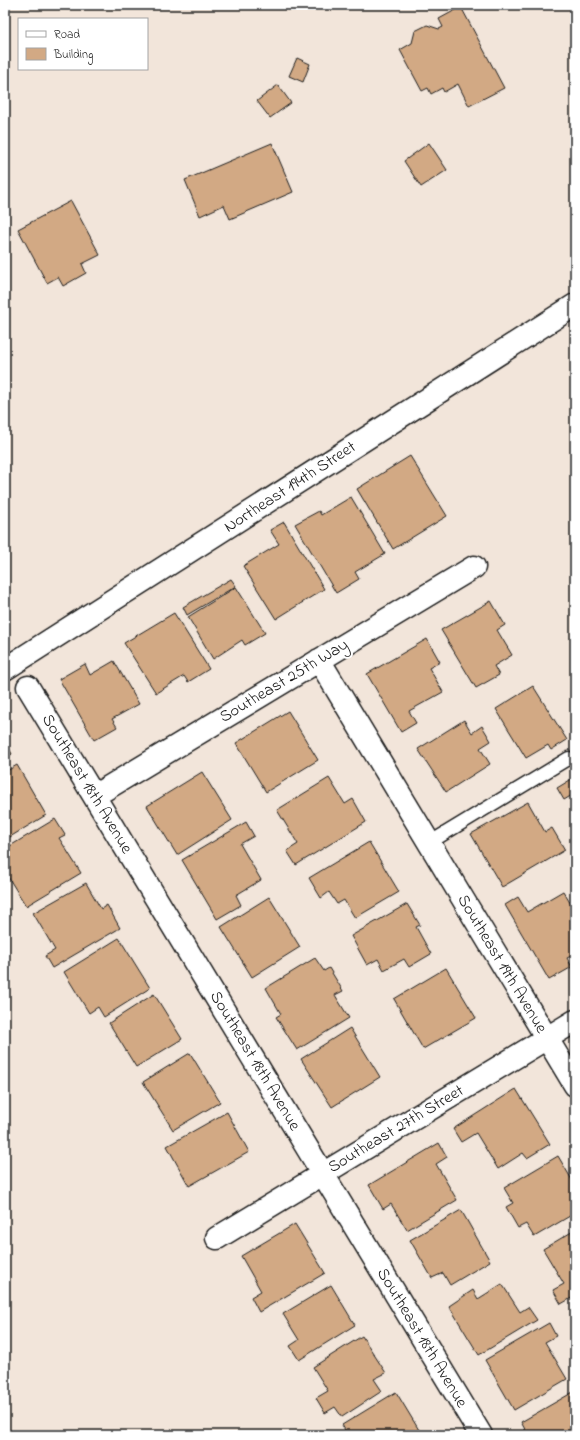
<svg xmlns="http://www.w3.org/2000/svg" width="580" height="1440" viewBox="0 0 580 1440" font-family="'Indie Flower',sans-serif">
<style>
.building{fill:#d2a984;stroke:#1c1c1c}
.lines{fill:none;stroke-linecap:round;stroke-linejoin:round}
.service-casing{stroke:#1c1c1c;stroke-width:15}
.minor-casing{stroke:#1c1c1c;stroke-width:25}
.service{stroke:#fff;stroke-width:12}
.minor{stroke:#fff;stroke-width:22}
.labels{text-anchor:middle;dominant-baseline:central;stroke-width:4;stroke-linejoin:round;paint-order:stroke}
.street-label{font-size:17px;fill:#1c1c1c;stroke:#fff}
</style>
<rect width="100%" height="100%" fill="#f2e5da"/>
<filter id="ink" filterUnits="userSpaceOnUse"><feTurbulence type="fractalNoise" baseFrequency=".025" numOctaves="2"/><feDisplacementMap in="SourceGraphic" scale="8" xChannelSelector="R" yChannelSelector="G"/><feConvolveMatrix kernelMatrix="1 2 1 2 8 2 1 2 1" color-interpolation-filters="sRGB"/></filter>
<g filter="url(#ink)">
<!-- building -->
<path class="building" d="M461,7L504,88L469,106L458,84L444,92L442,88L431,94L428,88L422,91L400,50L412,43L415,31L427,25L439,29L443,27L439,19Z
M297,58L310,64L303,82L289,76Z
M278,85L291,103L270,118L257,101Z
M272,143L293,192L230,219L224,205L200,216L185,180Z
M429,143L447,170L421,187L404,161Z
M71,201L100,255L82,264L86,273L63,286L58,277L47,283L18,229Z
M410,456L447,516L393,549L357,489Z
M351,497L385,554L355,572L359,579L336,593L295,524L319,511L321,515Z
M284,522L324,589L276,619L243,566L279,544L270,530Z
M231,579L236,586L187,615L183,607Z
M236,587L265,633L245,645L242,640L213,659L188,617Z
M491,601L505,625L497,630L512,655L494,666L499,675L476,688L441,630Z
M174,613L209,669L188,682L184,676L156,693L124,643Z
M427,639L440,662L429,668L443,692L409,711L416,723L401,732L367,674Z
M114,661L139,704L112,719L117,727L94,740L59,679L85,664L90,675Z
M533,686L567,740L551,750L548,745L526,758L496,709Z
M288,711L318,760L266,792L236,743Z
M464,720L472,733L482,726L491,741L480,748L490,764L446,792L418,749Z
M5,741L12,754L5,759Z
M17,765L46,815L5,840V772Z
M202,772L232,820L177,855L147,806Z
M575,777V797L574,794L564,800L557,788Z
M329,778L345,804L353,799L366,822L296,865L287,851L298,844L277,810Z
M528,802L545,832L552,828L565,850L502,887L471,834Z
M55,819L65,835L59,838L81,873L26,906L5,872V849Z
M246,822L254,836L240,844L261,880L236,895L241,905L217,919L182,860Z
M369,842L399,892L355,918L344,900L337,904L329,892L321,898L309,878Z
M86,883L101,909L107,905L120,928L52,968L45,956L55,950L33,913Z
M563,891L575,911V954L567,958L572,967L549,980L505,905L518,897L527,912Z
M269,897L300,947L252,977L221,927Z
M407,904L420,925L416,927L431,954L409,967L404,959L384,970L378,959L367,965L351,936Z
M119,938L150,988L104,1017L98,1007L89,1013L64,972Z
M315,958L324,971L329,968L343,991L335,995L349,1018L297,1050L276,1017L281,1014L266,988Z
M446,968L476,1018L423,1049L394,999Z
M154,994L182,1039L136,1067L109,1023Z
M350,1028L380,1077L332,1107L301,1059Z
M190,1053L220,1102L173,1130L143,1082Z
M516,1089L550,1144L527,1158L523,1153L498,1169L476,1133L461,1142L453,1129Z
M227,1112L249,1152L189,1186L167,1146Z
M439,1143L447,1157L436,1164L457,1200L407,1230L391,1204L383,1209L369,1185Z
M558,1156L575,1185V1213L534,1237L526,1224L518,1228L506,1207L513,1203L504,1188Z
M461,1210L490,1261L450,1285L443,1273L432,1278L410,1240Z
M295,1224L325,1273L259,1312L251,1297L261,1291L241,1256Z
M575,1230V1296L561,1304L553,1290L564,1284L543,1249Z
M502,1284L520,1312L528,1307L537,1320L479,1355L449,1306L473,1290L478,1299Z
M331,1285L355,1325L299,1360L290,1346L299,1340L283,1314Z
M549,1323L556,1336L545,1342L567,1379L514,1410L485,1360Z
M362,1336L386,1373L374,1379L382,1391L342,1417L335,1407L325,1413L316,1398L328,1391L313,1367Z
M575,1391V1435H528L521,1422Z
M396,1392L422,1435H348L342,1425Z"/>
<g class="lines">
<defs>
<path id="service" d="M429,843L569,758"/>
<path id="minor" d="M319,660L575,1085
M5,669L575,305
M28,687L481,1435
M94,796L474,567
M217,1238L575,1021"/>
</defs>
<!-- service casing -->
<use href="#service" class="service-casing"/>
<!-- minor casing -->
<use href="#minor" class="minor-casing"/>
<!-- service -->
<use href="#service" class="service"/>
<!-- minor -->
<use href="#minor" class="minor"/>
</g>
</g>
<g class="labels">
<!-- street labels -->
<g class="street-label">
<text transform="translate(290 487) rotate(-33)">Northeast 194th Street</text>
<text transform="translate(284 681) rotate(-31)">Southeast 25th Way</text>
<text transform="translate(87 784) rotate(59)">Southeast 18th Avenue</text>
<text transform="translate(502 964) rotate(59)">Southeast 19th Avenue</text>
<text transform="translate(255 1061) rotate(59)">Southeast 18th Avenue</text>
<text transform="translate(396 1129) rotate(-31)">Southeast 27th Street</text>
<text transform="translate(422 1338) rotate(59)">Southeast 18th Avenue</text>
</g>
</g>
<!-- margin -->
<rect width="580" height="1440" fill="none" stroke="#fff" stroke-width="20"/>
<rect x="10" y="10" width="560" height="1420" fill="none" stroke="#1c1c1c" stroke-width="1.5" filter="url(#ink)"/>
<!-- legend -->
<rect x="18" y="18" width="130" height="52" fill="#ffffff" stroke="#a4a4a4"/>
<rect x="26" y="31" width="20" height="6" fill="#ffffff" stroke="#a4a4a4"/>
<text x="54" y="38" font-size="12" fill="#1c1c1c">Road</text>
<rect x="26" y="48" width="20" height="12" fill="#d2a984" stroke="#a4a4a4"/>
<text x="54" y="58" font-size="12" fill="#1c1c1c">Building</text>
</svg>
